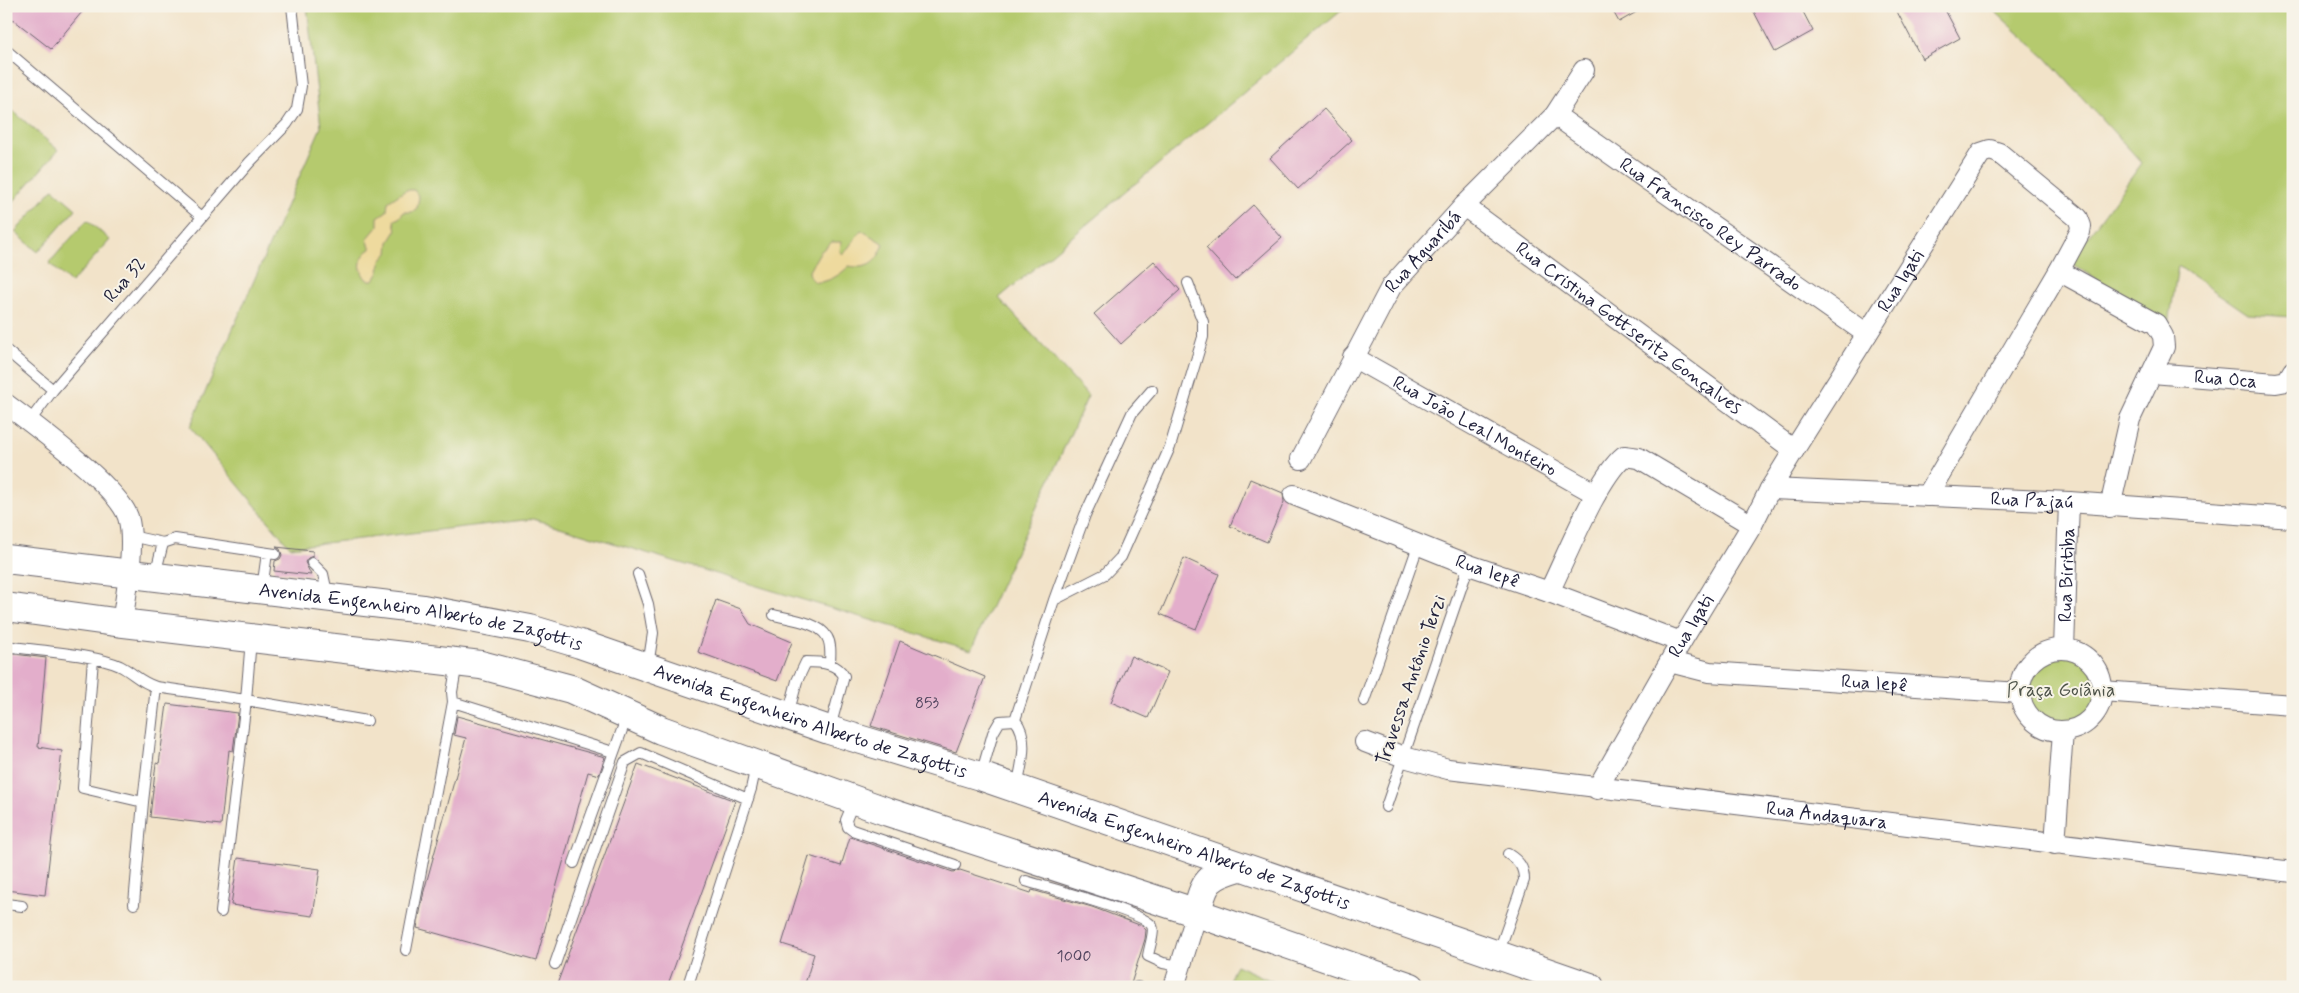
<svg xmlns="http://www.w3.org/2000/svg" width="2299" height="993" viewBox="0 0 2299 993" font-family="Mynerve,sans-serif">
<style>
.green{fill:#b5ca6e;stroke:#6c7654}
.sand{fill:#eeda9e;stroke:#887e6c}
.building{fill:#e3aecb}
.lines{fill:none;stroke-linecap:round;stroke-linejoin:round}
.service-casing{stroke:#6b666d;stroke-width:12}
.minor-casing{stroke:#6b666d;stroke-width:22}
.secondary-casing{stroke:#6b666d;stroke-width:30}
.service{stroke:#fff;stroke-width:10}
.minor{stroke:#fff;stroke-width:20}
.secondary{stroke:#fff;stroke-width:28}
.labels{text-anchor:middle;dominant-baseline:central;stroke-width:4;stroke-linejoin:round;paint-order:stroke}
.number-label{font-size:16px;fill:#52455f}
.street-label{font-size:19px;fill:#22223b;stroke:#f7f3e8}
.park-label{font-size:19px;fill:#4e544a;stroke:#f7f3e8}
</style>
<rect width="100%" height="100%" fill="#f7f3e8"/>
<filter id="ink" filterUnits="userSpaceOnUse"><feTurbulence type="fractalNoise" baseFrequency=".02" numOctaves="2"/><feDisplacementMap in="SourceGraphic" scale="10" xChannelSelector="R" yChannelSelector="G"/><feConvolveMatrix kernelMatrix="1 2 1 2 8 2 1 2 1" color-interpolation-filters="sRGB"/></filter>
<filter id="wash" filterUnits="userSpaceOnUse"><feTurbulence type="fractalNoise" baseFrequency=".0096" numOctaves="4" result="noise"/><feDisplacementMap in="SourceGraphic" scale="20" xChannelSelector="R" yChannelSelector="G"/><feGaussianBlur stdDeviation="1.12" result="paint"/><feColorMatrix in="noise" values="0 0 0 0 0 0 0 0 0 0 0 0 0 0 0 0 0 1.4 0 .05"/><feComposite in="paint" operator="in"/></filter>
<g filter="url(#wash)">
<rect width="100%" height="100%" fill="#f2e3c9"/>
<!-- green -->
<path class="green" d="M307,6H1347L999,298L1088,396L971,650L533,519L290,547L190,427L321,127Z
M1989,6H2293V317L2248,314L2178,266L2169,324L2069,262L2142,163L2046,58Z
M6,105L58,150L6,210Z
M53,189L76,209L38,252L15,232Z
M87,220L110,240L71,283L49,263Z
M2020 690a41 41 0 1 1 82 0a41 41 0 1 1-82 0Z
M1236,965L1285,987H1226Z"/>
<!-- sand -->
<path class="sand" d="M406,190H414L419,197L417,208L412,212H404L399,218L394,220L396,231L389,242L388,253L381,261L379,272L374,280H367C357,269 359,256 371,249L367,239L378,226V217L387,211L388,202Z
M861,230L884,244C877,262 869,270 849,266C840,275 828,283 815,282L810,277L809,271L820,252L832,242H841L840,252L844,254Z"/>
<g id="blocks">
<!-- building -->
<path class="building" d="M6,6H87L51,49L6,14Z
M1610,6H1647L1619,22Z
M1751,6H1800L1813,31L1775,52Z
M1894,6H1943L1960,38L1922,59Z
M1324,109L1352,140L1298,189L1270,158Z
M1253,205L1282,238L1235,280L1206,248Z
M1154,261L1180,290L1121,344L1094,314Z
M1250,479L1283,493L1284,502L1267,542L1230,526Z
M276,547L313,551V556L308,558L305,562L311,575L274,571L275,561L280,559L282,555L280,549Z
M1184,558L1219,574L1196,629L1160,614Z
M716,600L741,609L750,624L792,642L777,681L698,652Z
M900,641L985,677L956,752L871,726Z
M6,653L46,658L38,747L62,751L45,895L6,890Z
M1131,656L1168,672L1148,718L1111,702Z
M167,704L238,713L233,751L229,750L221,825L150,817L156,763L159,764Z
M457,716L605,757L599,775L588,772L536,961L417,928L424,891L466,738L454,735Z
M638,764L735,801L667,987H556Z
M850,837L953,872L960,870L1031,893L1032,890L1092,907L1142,926L1146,930L1145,939L1130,987H804L814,954L782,944L809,856L841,866Z
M238,858L320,869L313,916L231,905Z"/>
</g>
</g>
<g filter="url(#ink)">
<use href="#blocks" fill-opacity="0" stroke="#6b666d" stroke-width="1"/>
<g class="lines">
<defs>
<path id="service" d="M6,50L202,217
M6,350L53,390
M30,421L53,390L249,163L287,124L297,109L301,86L292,6
M131,536L163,543
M312,563L323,574L328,597
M638,574L648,604L653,633L648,666
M155,575L163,543L175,539L275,554
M262,589L267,553
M1054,600L1105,574L1121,557L1170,447L1203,337V322L1188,283
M774,615C789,619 819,622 827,637C832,645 830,656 830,665
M251,639L246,700L367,721
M6,646C37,651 94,654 120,666C134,673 138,681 156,687L246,700L221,912
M93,659L83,788L143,802L134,904
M1364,701L1418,546
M453,702L613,752
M788,715L797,681L806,662C821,662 837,663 844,676L830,728
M1015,720L1054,600L1085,515L1132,413L1152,390
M981,775L993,733L1000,721L1015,720C1030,737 1021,767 1017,787
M854,801L846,820L848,827L852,830L955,865
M143,802L156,687
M1386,807L1469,565
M574,863L627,716
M1026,881C1045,887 1146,913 1152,926C1155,932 1149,948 1148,956L1163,963L1180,966
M6,904L22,906
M406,950L453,702L452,692L457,663
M1498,954L1524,880C1524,867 1519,861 1508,854
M555,964L625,762L641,753L748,799
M689,982L751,789L756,766
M1137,987H1138"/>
<g id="minor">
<path id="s1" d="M1555,115L1867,334"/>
<path id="s2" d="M1464,206L1794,450"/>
<path d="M2059,271L2156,324L2163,336L2164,347L2130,419L2110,507"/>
<path id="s3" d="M1353,357L1596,494"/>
<path id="s4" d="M2152,373L2276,383L2287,381L2293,371"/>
<path d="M6,404C33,424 119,488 128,517C136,543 126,595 122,623"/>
<path id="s5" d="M1301,459L1391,287L1464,206L1555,115L1584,70"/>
<path id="s6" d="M1770,489L2069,502L2293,518"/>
<path id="s7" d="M1294,495L1469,565L1549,592L1681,642"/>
<path d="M1549,592C1566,558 1597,478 1624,456L1639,458L1752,525"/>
<path id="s8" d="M2064,649L2069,502"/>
<circle cx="2061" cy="690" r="41"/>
<path id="s9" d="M1670,662L1709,672L2020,693"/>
<path d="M2102,691L2293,705"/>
<path id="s10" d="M1365,742L1404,757L1448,769L2293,872"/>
<path id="s11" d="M1597,789L1681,642L1752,525L1770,489L1794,450L1981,153L1990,150L1999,153L2078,218L2081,226L2080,232L2059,271L1927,496"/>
<path d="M2055,844L2063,731"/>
<path d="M1174,987L1197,913"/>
</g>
<g id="secondary">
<path id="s12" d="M6,559L423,609L530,629L580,644L829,730L980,776L1590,987"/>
<path d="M6,607L122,623L481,665L571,689L661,730L888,812L1197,913L1411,987"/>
<path d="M1197,913C1204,881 1208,876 1239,867"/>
</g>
</defs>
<!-- service casing -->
<use href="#service" class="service-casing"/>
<!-- minor casing -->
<use href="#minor" class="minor-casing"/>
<!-- secondary casing -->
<use href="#secondary" class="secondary-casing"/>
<!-- service -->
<use href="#service" class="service"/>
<!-- minor -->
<use href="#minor" class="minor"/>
<!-- secondary -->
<use href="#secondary" class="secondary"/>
</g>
</g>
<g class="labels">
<!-- number labels -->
<g class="number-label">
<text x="927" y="703">853</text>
<text x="1074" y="956">1000</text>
</g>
<!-- street labels -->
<g class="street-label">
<text stroke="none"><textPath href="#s1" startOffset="190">Rua Francisco Rey Parrado</textPath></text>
<text stroke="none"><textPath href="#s5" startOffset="242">Rua Aguaribá</textPath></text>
<text transform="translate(125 280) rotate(-49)">Rua 32</text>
<text stroke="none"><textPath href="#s11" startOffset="592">Rua Igati</textPath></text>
<text stroke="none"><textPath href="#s2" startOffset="205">Rua Cristina Gottseritz Gonçalves</textPath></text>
<text stroke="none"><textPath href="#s4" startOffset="74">Rua Oca</textPath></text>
<text stroke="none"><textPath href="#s3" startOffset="140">Rua João Leal Monteiro</textPath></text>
<text stroke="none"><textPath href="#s6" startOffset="262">Rua Pajaú</textPath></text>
<text stroke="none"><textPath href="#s7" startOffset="208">Rua Iepê</textPath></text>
<text stroke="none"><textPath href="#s8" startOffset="74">Rua Biritiba</textPath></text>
<text stroke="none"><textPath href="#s12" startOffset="419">Avenida Engenheiro Alberto de Zagottis</textPath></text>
<text stroke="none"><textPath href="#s11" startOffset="188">Rua Igati</textPath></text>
<text transform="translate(1411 680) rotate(-71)">Travessa Antônio Terzi</text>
<text stroke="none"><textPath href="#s9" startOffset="206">Rua Iepê</textPath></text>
<text stroke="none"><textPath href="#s12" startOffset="824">Avenida Engenheiro Alberto de Zagottis</textPath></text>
<text stroke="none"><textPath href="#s10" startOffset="469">Rua Andaquara</textPath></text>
<text stroke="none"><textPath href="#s12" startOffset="1229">Avenida Engenheiro Alberto de Zagottis</textPath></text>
</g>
<!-- park labels -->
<g class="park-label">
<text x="2061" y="690">Praça Goiânia</text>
</g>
</g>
<!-- margin -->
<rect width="2299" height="993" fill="none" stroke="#f7f3e8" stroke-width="25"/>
</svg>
